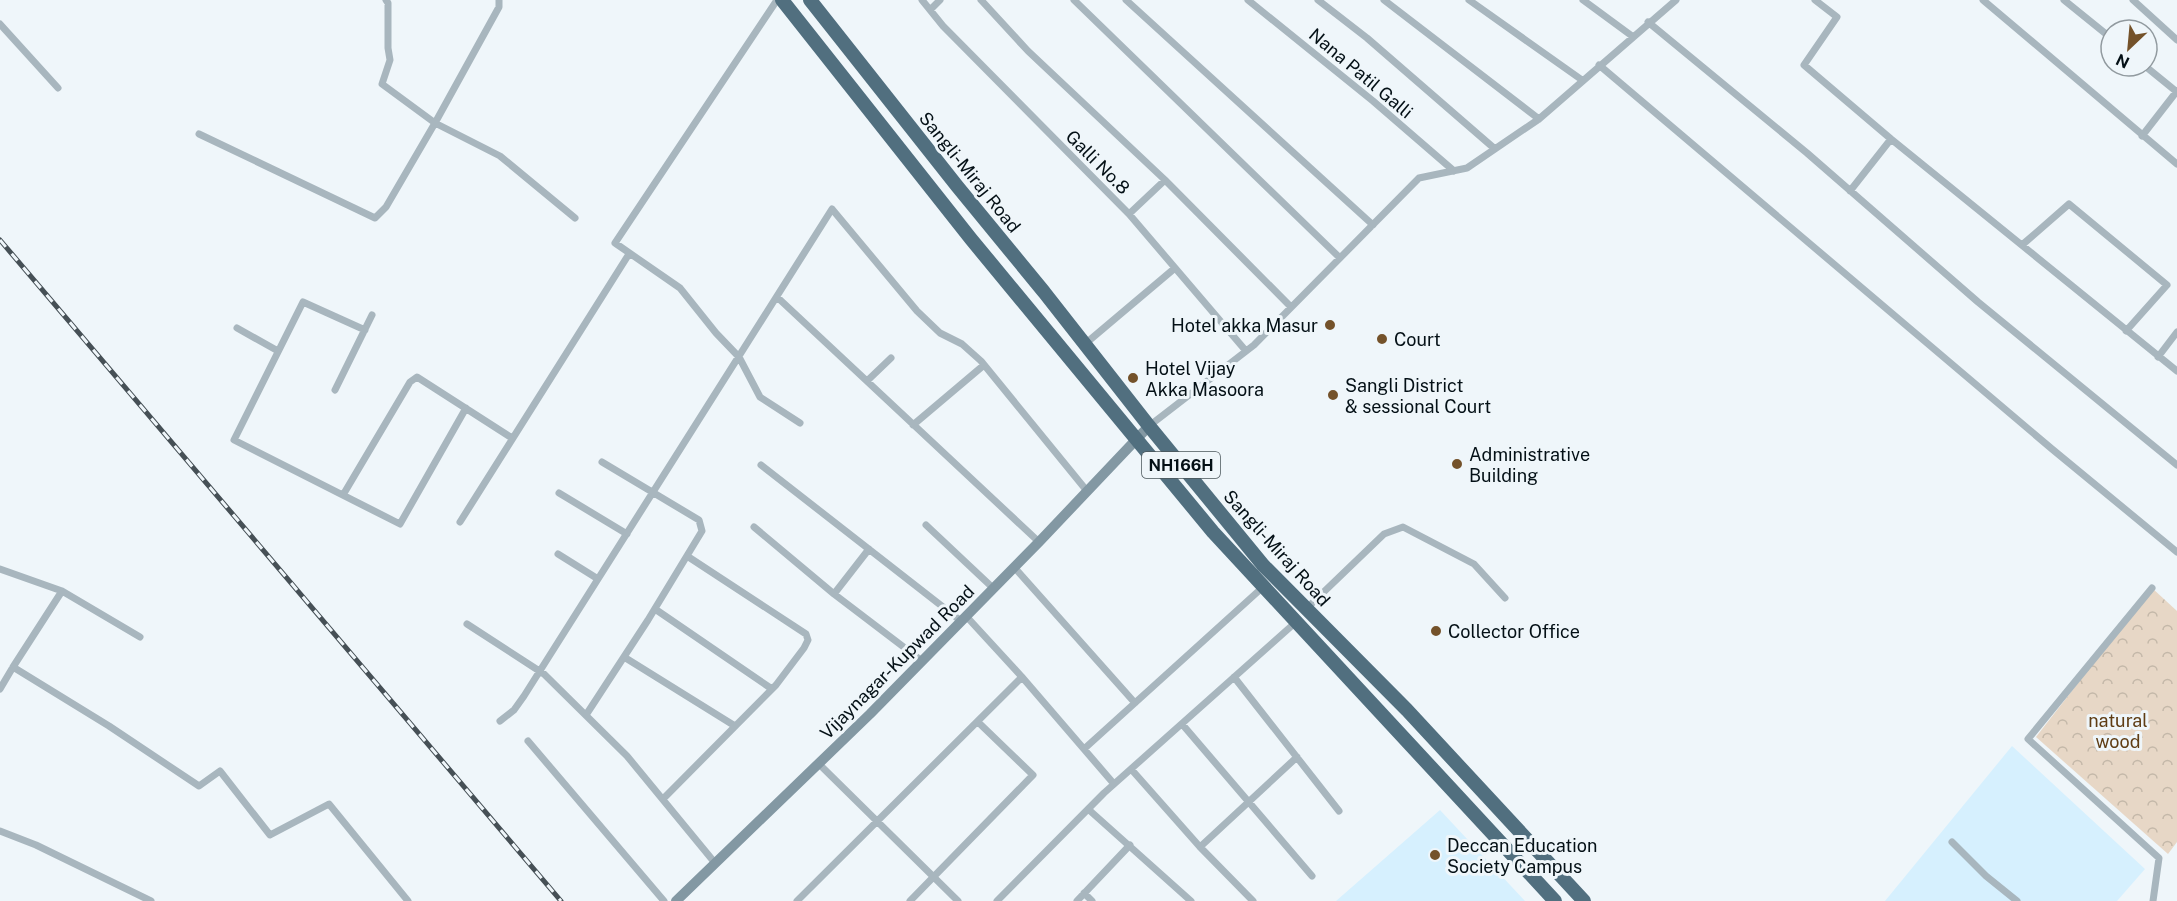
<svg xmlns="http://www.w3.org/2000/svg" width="2177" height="901" viewBox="0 0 2177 901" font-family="'Public Sans',sans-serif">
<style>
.built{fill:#d6f0fe}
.forest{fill:url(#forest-crowns)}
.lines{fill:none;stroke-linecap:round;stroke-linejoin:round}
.street{stroke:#a8b6be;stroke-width:7}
.secondary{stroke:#8398a3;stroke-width:10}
.highway{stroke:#516f7f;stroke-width:14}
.rail-casing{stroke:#465056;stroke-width:5}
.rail{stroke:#eff6fa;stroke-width:3;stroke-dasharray:9;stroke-linecap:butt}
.poi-dot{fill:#74522a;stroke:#eff6fa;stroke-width:2}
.labels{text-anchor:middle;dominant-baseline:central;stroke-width:6;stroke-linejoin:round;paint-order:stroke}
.shield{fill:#eff6fa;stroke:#4a555a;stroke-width:1.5}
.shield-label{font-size:16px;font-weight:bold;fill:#041016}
.street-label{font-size:18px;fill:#041016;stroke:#eff6fa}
.poi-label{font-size:18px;fill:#041016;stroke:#eff6fa;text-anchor:start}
.park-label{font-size:18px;fill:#5f3d14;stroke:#eff6fa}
</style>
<defs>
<pattern id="forest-crowns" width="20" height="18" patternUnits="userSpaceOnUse" patternTransform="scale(1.5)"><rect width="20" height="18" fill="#e7d7c6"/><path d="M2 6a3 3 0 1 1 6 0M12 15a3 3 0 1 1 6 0" fill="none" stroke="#c4b8a9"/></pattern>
</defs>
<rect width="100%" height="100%" fill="#eff6fa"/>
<!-- built -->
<path class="built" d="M2012,746L2145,869L2117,901H1885Z
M1440,810L1525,901H1336Z"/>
<!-- forest -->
<path class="forest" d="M2152,588L2177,611V842L2168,854L2036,737Z"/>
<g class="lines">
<!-- street -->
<path class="street" d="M386,0L388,3V48L390,60L382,84L435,123L500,156L575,218
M777,0L615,243L680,288L716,333L739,357L760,397L800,423
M922,0L943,26L1129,214L1246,351
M981,0L1028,51L1165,180
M1074,0L1340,258
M1126,0L1373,225
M1248,0L1373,101L1454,171
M1318,0L1367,38L1495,149
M1384,0L1539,119
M1469,0L1582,80
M1583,0L1632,36
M1815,0L1837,17L1804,65L1891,139L2177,371
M1983,0L2177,164
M2064,0L2111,38
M2133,0L2177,40
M930,10L940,0
M1648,22L1807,153L1978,302L2177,465
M0,24L58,88
M1599,65L2052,449L2177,552
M2145,66L2177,92
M199,134L375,218L386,207L435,123L499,7V0
M2142,136L2177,91
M1850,191L1891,139
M1129,214L1165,180L1291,307
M2022,245L2069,204L2167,285L2126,331
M777,297L1039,542
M237,328L278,351
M365,330L303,302L234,440L400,524L466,408
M1085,344L1175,268
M2158,357L2177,332
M867,381L891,358
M335,390L372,315
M913,425L984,365
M1149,426L1254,345L1419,178L1467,168L1539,119L1676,0
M761,465L961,621
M559,493L627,534
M343,495L410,382L417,377L512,438
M460,522L629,254
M926,525L993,588
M754,527L834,594L922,661
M558,554L598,579
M1014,567L1135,703
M0,569L62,591L140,637
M2152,588L2028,739L2159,858L2153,901
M834,594L869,549
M655,609L772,689
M1306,609L1384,534L1403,527L1474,564L1505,598
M966,616L1022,677L1114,784
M467,624L544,674L627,756L715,863
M624,657L735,726
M13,667L62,591
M1234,677L1339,811
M0,689L13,667L109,726L199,786L220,771L270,835L329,804L408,901
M586,715L648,620L702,531L699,520L602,462
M500,721L514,710L524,696L832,209L917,311L940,333L962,344L981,361L1087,491
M1182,724L1312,876
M528,741L664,901
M1084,749L1263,587
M819,764L958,901
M1131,769L1200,847L1253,901
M663,799L776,685L804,648L808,640L806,634L687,556
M1088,809L1191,901
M0,831L36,845L151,901
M1952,842L1986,876L2017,901
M1200,847L1297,757
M1084,893L1092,901
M797,901L1022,677
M910,901L1033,775L979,723
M997,901L1104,793L1296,622
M1077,901L1130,845"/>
<!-- secondary -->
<path class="secondary" d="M676,901L870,714L1039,542L1149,426"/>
<!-- highway -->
<path class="highway" d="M782,0L971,239L1213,532L1555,901
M810,0L957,186L1044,292L1149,426L1263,565L1407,710L1584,901"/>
<defs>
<path id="rail" d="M0,240L561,901"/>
</defs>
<!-- rail casing -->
<use href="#rail" class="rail-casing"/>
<!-- rail -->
<use href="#rail" class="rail"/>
</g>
<!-- markers -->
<g class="poi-dot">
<circle cx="1330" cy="325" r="6"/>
<circle cx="1382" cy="339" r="6"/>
<circle cx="1133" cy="378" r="6"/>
<circle cx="1333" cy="395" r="6"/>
<circle cx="1457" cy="464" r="6"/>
<circle cx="1436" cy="631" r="6"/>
<circle cx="1435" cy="855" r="6"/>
</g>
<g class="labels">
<!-- shield labels -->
<rect class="shield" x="1142" y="452" width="78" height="26" rx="4.5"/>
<g class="shield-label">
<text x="1181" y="465">NH166H</text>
</g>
<!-- street labels -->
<g class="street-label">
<text transform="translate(1361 73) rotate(40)">Nana Patil Galli</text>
<text transform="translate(1098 162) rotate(45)">Galli No.8</text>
<text transform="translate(970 172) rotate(51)">Sangli-Miraj Road</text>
<text transform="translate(1277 548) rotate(48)">Sangli-Miraj Road</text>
<text transform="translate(897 662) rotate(-45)">Vijaynagar-Kupwad Road</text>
</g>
<!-- poi labels -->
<g class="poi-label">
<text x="1318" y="325" text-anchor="end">Hotel akka Masur</text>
<text x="1394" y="339">Court</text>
<text x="1145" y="368">Hotel Vijay<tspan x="1145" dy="21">Akka Masoora</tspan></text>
<text x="1345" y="385">Sangli District<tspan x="1345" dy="21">&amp; sessional Court</tspan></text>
<text x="1469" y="454">Administrative<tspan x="1469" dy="21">Building</tspan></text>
<text x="1448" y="631">Collector Office</text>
<text x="1447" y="845">Deccan Education<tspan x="1447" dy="21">Society Campus</tspan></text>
</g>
<!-- park labels -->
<g class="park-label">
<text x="2118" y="720">natural<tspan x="2118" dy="21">wood</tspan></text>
</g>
</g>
<!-- north arrow -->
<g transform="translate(2129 48) rotate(206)"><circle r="28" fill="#eff6fa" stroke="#919a9f" stroke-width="1.5"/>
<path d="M0-4.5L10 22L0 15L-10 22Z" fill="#74522a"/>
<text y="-9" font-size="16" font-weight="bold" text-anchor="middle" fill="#041016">N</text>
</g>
</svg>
